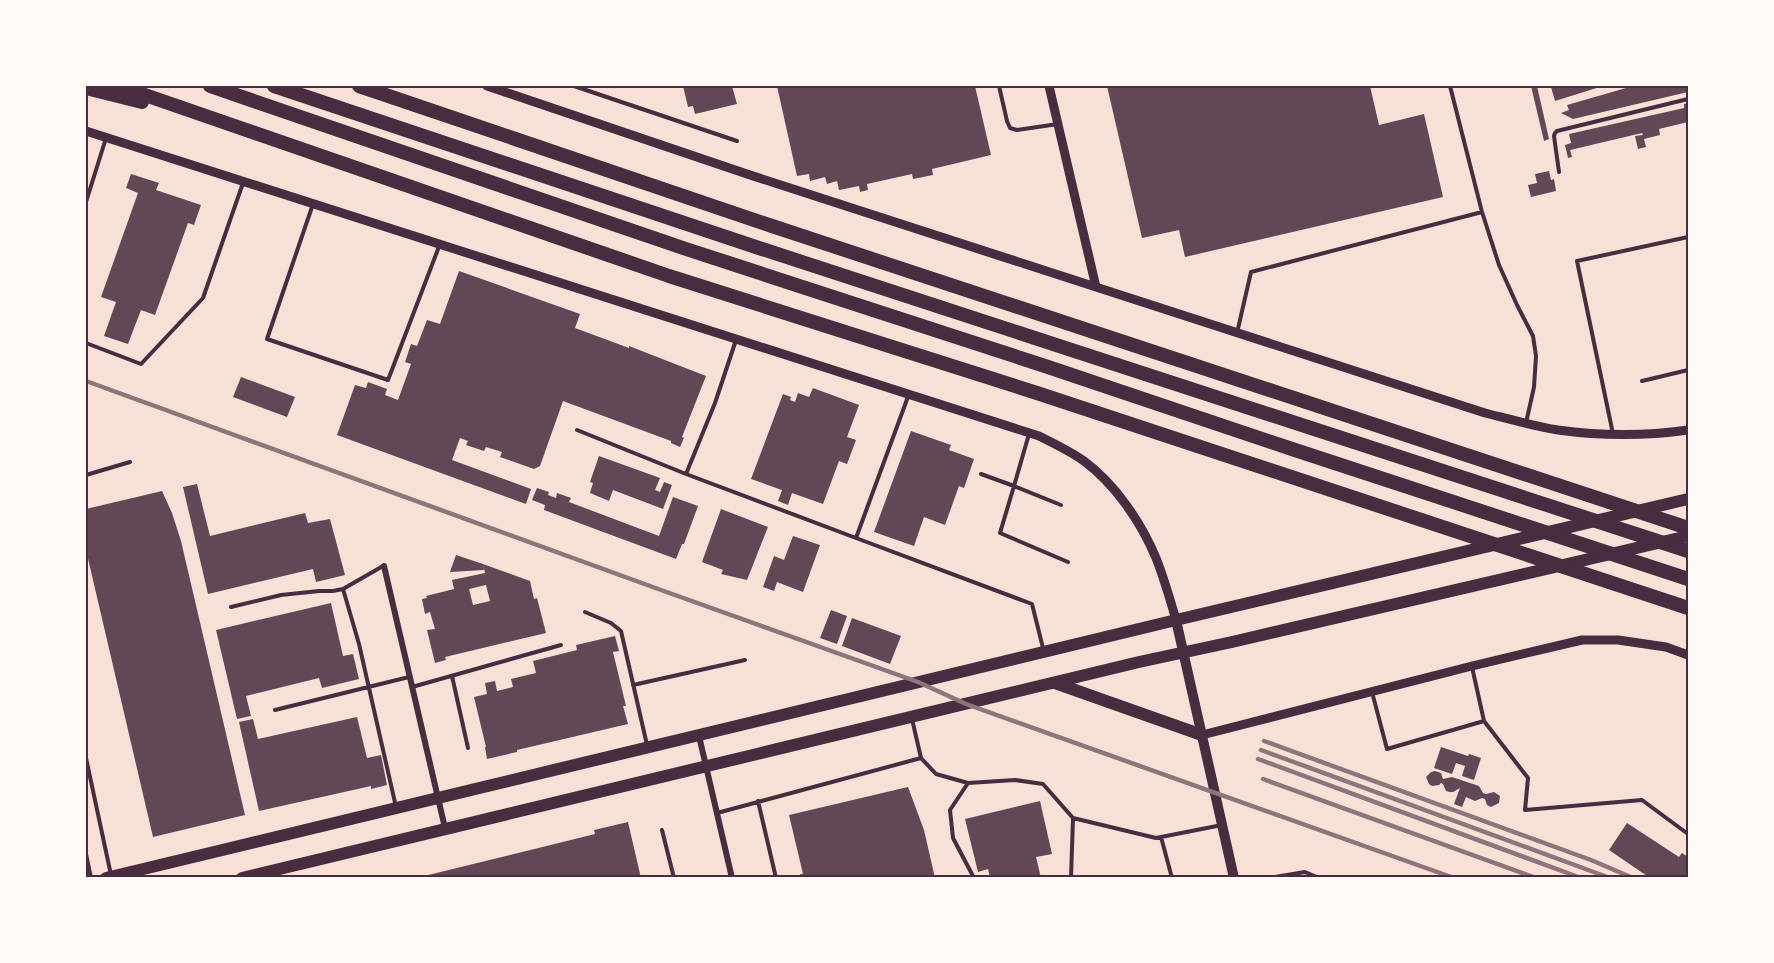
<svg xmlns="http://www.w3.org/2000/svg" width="1774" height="963" viewBox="0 0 1774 963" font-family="Ubuntu,sans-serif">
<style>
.building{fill:#644757;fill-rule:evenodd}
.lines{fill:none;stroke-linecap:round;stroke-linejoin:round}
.service{stroke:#4a2c40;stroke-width:4}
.minor{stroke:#4a2c40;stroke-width:6}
.tertiary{stroke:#4a2c40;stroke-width:9}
.secondary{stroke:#4a2c40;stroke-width:10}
.primary{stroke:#4a2c40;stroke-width:12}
.motorway{stroke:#4a2c40;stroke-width:14}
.rail{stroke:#8f747c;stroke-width:4.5}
.neatline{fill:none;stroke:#4a2c40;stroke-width:2}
</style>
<rect width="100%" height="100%" fill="#f7e1d7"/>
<!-- building -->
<path class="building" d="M683,86H732L737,104L695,114L693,106L688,107Z
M777,86H975L991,155L932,169L933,175L913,179L912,174L867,184L868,190L860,192L859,186L839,190L837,181L827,184L825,177L810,181L809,174L797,176Z
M1107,86H1370L1379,125L1424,114L1443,197L1185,257L1179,230L1142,238Z
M1531,86H1537L1549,139L1544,141Z
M1555,86H1603L1555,101L1551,87Z
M1633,86H1688V92L1573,119L1561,113L1569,110L1567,105Z
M1688,103V122L1659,129L1660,135L1644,139L1646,147L1638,149L1635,136L1643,135L1642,133L1570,150L1572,157L1568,158L1565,145L1571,143L1569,134L1684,108V104Z
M1549,171L1551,180L1554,179L1556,191L1531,197L1528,185L1537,183L1535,174Z
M131,174L159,183L156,190L201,205L194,225L188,223L155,315L141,310L128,344L104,336L116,302L101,297L138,193L126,188Z
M459,271L580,314L575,328L629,348V346L706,376L682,437L684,438L680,447L671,443V441L563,401L540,466L534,469L500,457L502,452L486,447L484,451L466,445L468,441L460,438L452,460L531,489L526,504L337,435L355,385L366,388L368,382L387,389L385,395L398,400L411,364L405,362L411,344L417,346L427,320L440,324Z
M241,377L295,397L287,417L233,397Z
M813,388L859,405L847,437L856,440L847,464L839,461L823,504L792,493L788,505L778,501L782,490L751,479L783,394L791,397L790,400L795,402L798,393L809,397Z
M911,431L951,445L949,450L974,459L964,488L959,486L945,525L924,517L914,546L874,532Z
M599,456L660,478L655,490L660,492L664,482L672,485L663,509L613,490L609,501L590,493L593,483L590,482Z
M197,484L210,536L305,513L308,523L330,519L345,575L316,582L313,569L208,594L183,487Z
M537,488L549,492L548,495L556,498L557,493L571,498L569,502L659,536L673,497L698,506L684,544H682L676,559L544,510L545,505L532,500Z
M162,491L172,513L181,541L245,815L153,837L86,550V509Z
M721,509L768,527L747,580L721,574L723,570L702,562Z
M793,536L820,545L803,592L777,582L774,591L763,587L774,556L784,560Z
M456,555L483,564L484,570L450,572Z
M483,564L530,581L534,599L537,598L546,633L445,657L446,660L435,663L427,630L435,629L430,612L425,614L422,599L427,598L426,596L454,589L452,580L485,573ZM486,585L490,601L473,605L469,589Z
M331,603L343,656L353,654L359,679L322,688L319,678L246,696L251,716L237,719L216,630Z
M831,610L847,616L837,644L820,638Z
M852,618L901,636L890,664L842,646Z
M615,636L619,651L613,652L626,706H623L628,724L517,750V752L487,759L485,747H486L474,697L487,694L485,683L495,681L497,691L513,687L511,679L536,673L533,661L577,650L576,645Z
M357,717L367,758L381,755L387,785L371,789V786L259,811L239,722L253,719L258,739Z
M1441,747L1468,756L1469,754L1481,758L1474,780L1462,776L1465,766L1456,763L1452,774L1434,768Z
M1435,771L1441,773L1443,779L1452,777L1479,786L1483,793L1486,794L1494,792L1500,796L1499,803L1491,807L1487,805L1485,799L1482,798L1475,801L1466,797L1462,807L1454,804L1460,788L1453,792H1450L1446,791L1443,784L1441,783L1439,785L1432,786L1429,784L1426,777L1431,772Z
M908,787L924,830L935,878H801L800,874H803L789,815Z
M1040,801L1052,854L1036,857L1041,878H990L988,869L978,872L965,819Z
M628,822L641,878H416L595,834L594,830Z
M1627,823L1679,857L1682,853L1688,857V878H1650L1609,850Z"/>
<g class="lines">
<!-- service -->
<path class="service" d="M574,86L737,141
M999,86L1007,121L1010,128L1017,130L1058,124
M1450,86L1482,212L1499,265L1517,305L1533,336L1536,356L1534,387L1526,423
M1559,172L1554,136L1555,133L1557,131L1688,99
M86,202L106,138
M313,204L267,339L388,380L440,244
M1237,333L1251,272L1482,212
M86,343L141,364L203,298L243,183
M1642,381L1688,370
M577,430L686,474L856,538L909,394
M1029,434L1014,486L1061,505
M1613,434L1577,261L1688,237
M686,474L715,403L736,340
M981,474L1014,486L1000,533L1068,562
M86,475L130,462
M856,538L1032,604L1043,648
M343,589L359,644L396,807
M231,607L281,595L319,591H333L343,589L383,566
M585,612L611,623L621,631L647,745
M1472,667L1484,721L1528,778L1525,810L1642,800L1688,834
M452,676L468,748
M633,685L745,660
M412,687L561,645
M1372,692L1387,749L1484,721
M275,710L409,677
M912,719L921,758L936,774L968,783L1015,780L1043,784L1073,818L1156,838L1222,825
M86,758L111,875
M968,783L950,810L953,838L974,878
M758,801L776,878
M717,813L921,758
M662,830L674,878
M1161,837L1172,878
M86,854L91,878
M1071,878L1073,818
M1268,878L1305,872L1319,878"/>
<!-- minor -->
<path class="minor" d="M384,566L445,828
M699,736L732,878"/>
<!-- tertiary -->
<path class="tertiary" d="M487,86L750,175L1485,413C1509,419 1534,426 1558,430C1601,436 1646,436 1688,430
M1049,86L1096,287
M86,131L1039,436C1055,444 1070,451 1084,461C1115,484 1141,522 1156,558C1164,578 1170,599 1176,620
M1202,735L1472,666L1582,640H1618L1666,647L1688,655"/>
<!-- secondary -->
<path class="secondary" d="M1176,620L1234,878"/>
<!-- primary -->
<path class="primary" d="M1055,683L1202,735
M106,878L1176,620L1688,499
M242,878L1139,662L1232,642L1688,536"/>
<!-- motorway -->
<path class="motorway" d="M119,86L669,276L1037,393L1688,608
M210,86L686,249L1048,367L1292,449L1688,579
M274,86L762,249L1688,551
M359,86L772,226L1688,528
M86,88L142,102"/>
<!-- rail -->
<path class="rail" d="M86,381L661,590L918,682L966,704L1454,878
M1264,741L1591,860L1633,878
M1261,750L1610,878
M1258,759L1581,878
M1263,779L1536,878"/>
</g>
<!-- border -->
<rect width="1774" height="963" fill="none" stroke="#fffaf5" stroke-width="174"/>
<rect x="87" y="87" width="1600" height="789" class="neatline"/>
</svg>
